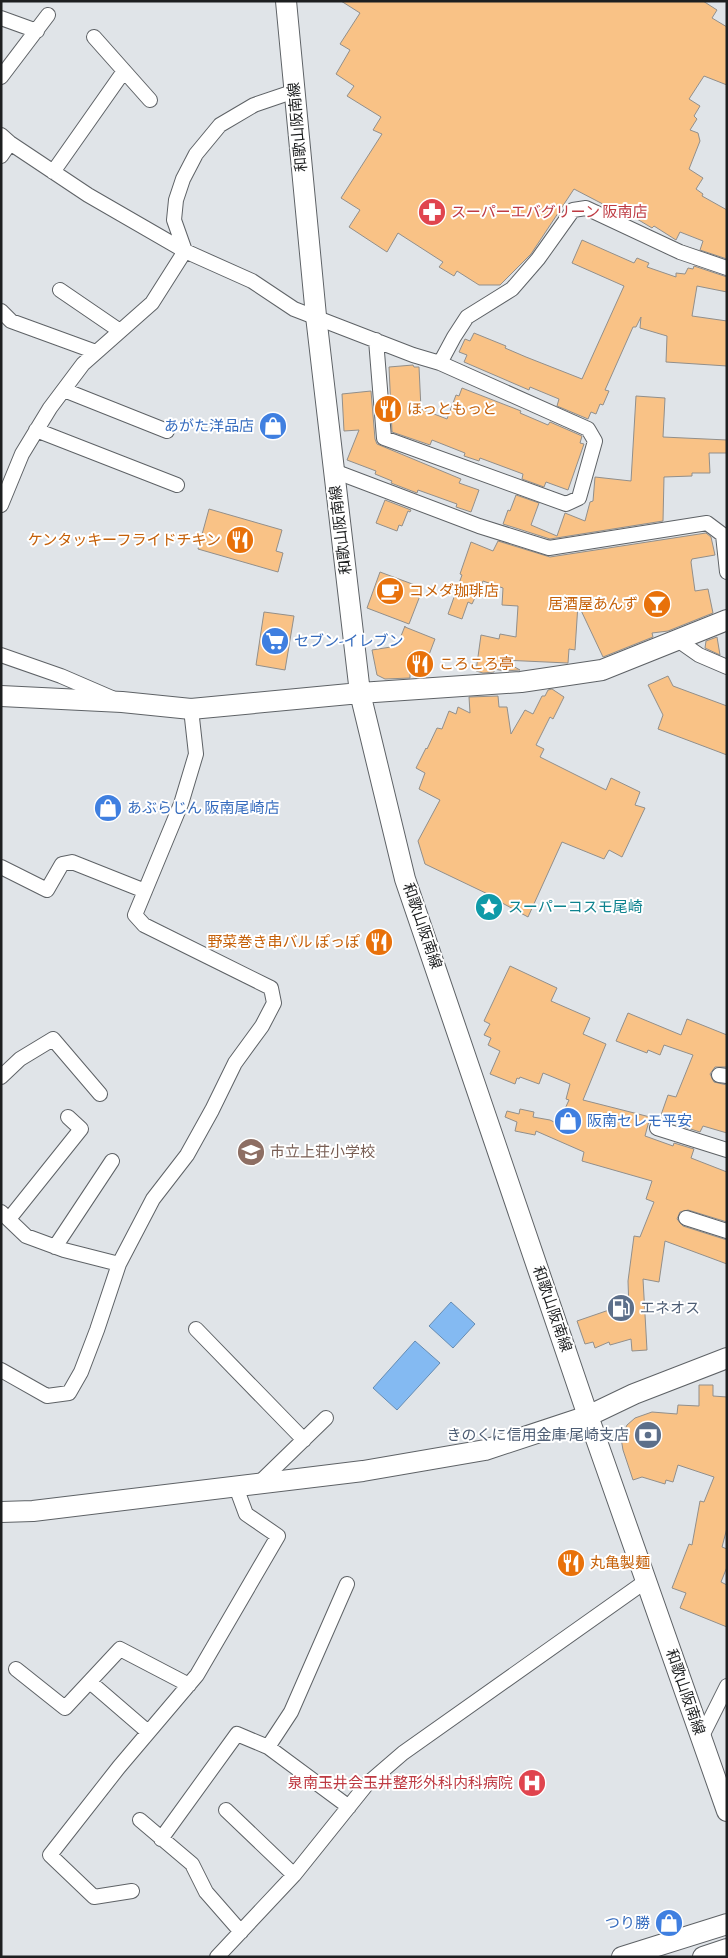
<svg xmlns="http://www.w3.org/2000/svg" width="728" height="1958" viewBox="0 0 728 1958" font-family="'Alegreya Sans','Noto Sans JP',sans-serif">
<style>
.water{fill:#84baf2;stroke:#658cb3}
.building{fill:#f9c286;stroke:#928f8b}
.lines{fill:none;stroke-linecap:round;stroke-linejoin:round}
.street-casing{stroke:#5e6266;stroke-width:16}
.secondary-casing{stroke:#5e6266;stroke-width:22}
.street{stroke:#fff;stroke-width:14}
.secondary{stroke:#fff;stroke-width:20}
.labels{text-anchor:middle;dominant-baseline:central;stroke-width:4;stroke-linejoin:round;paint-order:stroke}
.street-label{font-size:15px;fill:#1d1f20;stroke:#fff}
.health-label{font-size:15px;fill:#be3a42;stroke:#fff;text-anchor:start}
.food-label{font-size:15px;fill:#c56008;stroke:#fff;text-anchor:start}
.shop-label{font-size:15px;fill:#366cbe;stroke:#fff;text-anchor:start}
.culture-label{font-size:15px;fill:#0d838f;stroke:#fff;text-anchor:start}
.education-label{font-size:15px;fill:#785e54;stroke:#fff;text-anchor:start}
.service-label{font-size:15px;fill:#4e5e75;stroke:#fff;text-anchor:start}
</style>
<rect width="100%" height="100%" fill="#e0e4e8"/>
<!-- water -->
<path class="water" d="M451,1302L475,1324L453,1348L429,1326Z
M415,1341L440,1363L397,1410L373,1388Z"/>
<!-- building -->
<path class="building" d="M341,1H703L717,10L712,18L727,27V85L704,76L689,99L700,106L694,116L697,119L690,130L698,133L700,141L689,169L703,178L696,189L703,194L702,196L727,210V259L700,250L703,241L680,232L676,240L654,226L652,228L622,210L620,213L574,189L531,254L500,285H479L457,271L454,276L439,267L443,262L398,233L387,252L349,227L360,210L341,198L382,134L373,130L381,117L347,96L354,86L336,74L350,50L340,44L360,13Z
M582,240L634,263L637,258L649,263L647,267L676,277V273L685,274L688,268L693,269L694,266L727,277V292L697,286L692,316L727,321V366L666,362L667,336L640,328L641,317L636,327H633L605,390L609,391L603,405L600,404L596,414L591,412L588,419L557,406L559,399L530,387L529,390L464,362L467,355L459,352L465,339L470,341L474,333L506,346L505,348L526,357L582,379L624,286L572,263Z
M413,365L414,367H419L421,409L447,419L456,395L459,396L462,388L521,411L520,413L548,425L550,422L582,436L580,443L584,444L568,490L546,482L544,487L522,479L523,474L480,458L479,461L464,456L465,453L432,440L430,445L392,432L389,367Z
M371,391L375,439L377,444L461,479L459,483L479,490L471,512L456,507L457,504L418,490L417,493L391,483L392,481L375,474L376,471L347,460L359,430L344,431L342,394Z
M636,396L665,398L663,437L727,440V453H709L710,473H692V476L664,477L663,521L550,539L503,524L508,510L510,511L516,495L539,503L531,525L557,536L565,513L585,521L590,502L593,501L595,477L631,481Z
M385,500L411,510L410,512L408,511L402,526L399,525L397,531L376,523Z
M209,509L282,530L276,551L283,553L278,572L198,549Z
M706,533L711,537L715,555L692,559L691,562L695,591L708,589L713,613L668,631L652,633L653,637L603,657L578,604L575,650L569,649L568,663L502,660L520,670L505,671L494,669V672L483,673L476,671L481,635L499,639L500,634L516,637L518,606L502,605L503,588L483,581L472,604L468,602L462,619L448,614L462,575L460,574L471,542L493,551L498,541L550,557Z
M380,572L423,588L409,624L367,608Z
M264,612L294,616L285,670L256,665Z
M405,626V627L435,639L427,660L410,653L413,669H410V678L385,679L377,675L372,650L397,646Z
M717,637L720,655L705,648L706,641Z
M668,676L673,686L727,706V755L658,729L663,715L648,685Z
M552,689L564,697L553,719L550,717L536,745L544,749L540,757L606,790L611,778L640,792L635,805L645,808L622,857L609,850L604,859L562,842L528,917L493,898L494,897L425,864L418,841L440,800L419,789L425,773L416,768L426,748L427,749L437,728L442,729L449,711L456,714L458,707L470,713L469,697L498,696L499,707H507L511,734L525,710L533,714L542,696H545L548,690Z
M510,966L557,988L551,1001L590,1018L583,1034L606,1044L583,1100L650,1117L645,1136L673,1146L674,1143L694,1149L691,1158L727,1172V1222L688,1210L680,1212L677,1219L683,1226L727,1240V1264L665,1241L659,1282L643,1279L647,1350L632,1351L631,1339L610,1345L609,1342L595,1348L593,1342L585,1344L577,1321L609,1310H629L628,1281L634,1236L640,1237L654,1202L646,1199L652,1181L582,1161L584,1152L536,1131L535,1135L515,1131L517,1122L505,1117L507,1111L519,1114L520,1109L534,1112L533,1117L550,1120L558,1124L569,1100L566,1099L570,1084L543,1073L539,1084L520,1077L519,1079L517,1078L515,1084L490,1074L500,1051L488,1045L491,1038L484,1035L490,1024L484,1021Z
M628,1013L681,1035L687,1019L727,1035V1067H715L710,1074L714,1082L727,1085V1133L703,1126L700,1132L681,1126L682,1122L661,1115L668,1095L676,1097L693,1055L664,1045L660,1055L648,1050L647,1053L616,1041Z
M699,1385H713V1396L727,1397V1528L722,1547L727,1549V1567L721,1582L727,1585V1627L680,1608L686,1593L672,1588L689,1544L692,1545L700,1501L704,1502L714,1477L678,1465L673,1482L666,1480L665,1484L642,1477L633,1480L623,1450L621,1438L627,1425L635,1418L652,1412L677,1414L678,1405L699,1406Z"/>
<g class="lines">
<defs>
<path id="street" d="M1,18L37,31
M94,37L150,100
M1,77L48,15
M1,135L10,143L88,195L185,251L252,281L294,309L413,355L440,363L454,337L467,317L512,289L538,259L573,210L586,208L680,252L727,268
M1,156L10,143
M53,172L124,71
M185,251L174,220L176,200L183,179L196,154L220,125L254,105L295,91
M60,290L120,331
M1,311L11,321L96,352
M376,340L384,438L566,504L579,498L595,441L588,429L440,363
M64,390L167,431
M36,430L177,485
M334,471L479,526L549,548L707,523L723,535L727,572
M1,505L22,454L50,408L83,364L152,303L185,251
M679,641L699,655L727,667
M1,655L61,676L112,698
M1,867L47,890L62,864L72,862L145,891
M719,1075L727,1076
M1,1077L20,1059L53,1039L100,1094
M657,1128L727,1150
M1,1212L26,1236L64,1250L119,1264
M686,1218L727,1231
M9,1219L81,1129L68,1117
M55,1247L112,1161
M196,1329L304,1440
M1,1370L47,1396L69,1393L81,1372L97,1330L119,1264L153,1199L187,1155L212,1110L235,1063L262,1026L274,1003L271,988L144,925L135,915L181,804L196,754L191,709
M258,1484L326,1418
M16,1669L65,1708L120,1649L189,1685
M90,1682L148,1732
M701,1738L727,1686
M268,1747L291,1712L347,1584
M226,1810L294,1875
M140,1820L192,1864L206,1892L241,1932
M161,1839L237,1734L268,1747L349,1807
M132,1891L94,1897L50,1855L119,1767L197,1675L278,1536L246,1514L236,1487
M217,1957L294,1875L367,1784L403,1753L646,1581"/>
<path id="secondary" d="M286,1L316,316L360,693L405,879L588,1416L727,1811
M1,696L122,702L191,709L360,693L521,682L602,670L727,620
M1,1512L33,1511L363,1471L485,1450L588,1416L634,1394L727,1358
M622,1957L727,1924
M703,1957L727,1949"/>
</defs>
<!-- street casing -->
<use href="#street" class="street-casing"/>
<!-- secondary casing -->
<use href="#secondary" class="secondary-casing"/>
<!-- street -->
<use href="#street" class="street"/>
<!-- secondary -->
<use href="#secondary" class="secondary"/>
</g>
<!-- icons -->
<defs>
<symbol id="pharmacy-disc" viewBox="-11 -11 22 22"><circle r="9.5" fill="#e0444e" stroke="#fff"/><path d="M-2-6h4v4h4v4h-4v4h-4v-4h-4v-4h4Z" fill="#fff"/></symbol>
<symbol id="restaurant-disc" viewBox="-11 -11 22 22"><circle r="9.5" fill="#e8710a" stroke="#fff"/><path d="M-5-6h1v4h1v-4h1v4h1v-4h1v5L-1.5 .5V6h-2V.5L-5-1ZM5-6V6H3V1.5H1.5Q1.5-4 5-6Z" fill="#fff"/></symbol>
<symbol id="shop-disc" viewBox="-11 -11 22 22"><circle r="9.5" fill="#3f7fe0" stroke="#fff"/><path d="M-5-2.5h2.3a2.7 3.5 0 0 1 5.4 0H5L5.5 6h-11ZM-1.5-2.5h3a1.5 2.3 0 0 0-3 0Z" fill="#fff"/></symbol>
<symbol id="cafe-disc" viewBox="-11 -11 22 22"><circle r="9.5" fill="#e8710a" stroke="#fff"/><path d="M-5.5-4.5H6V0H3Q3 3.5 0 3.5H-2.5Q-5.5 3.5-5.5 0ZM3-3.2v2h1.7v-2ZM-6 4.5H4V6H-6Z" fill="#fff"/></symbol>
<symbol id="bar-disc" viewBox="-11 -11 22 22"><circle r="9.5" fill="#e8710a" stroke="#fff"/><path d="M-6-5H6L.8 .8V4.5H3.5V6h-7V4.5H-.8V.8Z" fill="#fff"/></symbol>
<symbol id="supermarket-disc" viewBox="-11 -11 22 22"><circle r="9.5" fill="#3f7fe0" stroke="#fff"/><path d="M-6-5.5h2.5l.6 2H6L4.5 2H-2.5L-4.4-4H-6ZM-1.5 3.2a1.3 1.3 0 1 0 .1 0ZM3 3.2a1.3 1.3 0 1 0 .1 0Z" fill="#fff"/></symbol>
<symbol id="sight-disc" viewBox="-11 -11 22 22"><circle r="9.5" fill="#0f9aa8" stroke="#fff"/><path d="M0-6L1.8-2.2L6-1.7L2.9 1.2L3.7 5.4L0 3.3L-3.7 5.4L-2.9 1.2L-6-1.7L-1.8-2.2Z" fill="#fff"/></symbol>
<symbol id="school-disc" viewBox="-11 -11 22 22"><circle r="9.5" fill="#8d6e63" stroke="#fff"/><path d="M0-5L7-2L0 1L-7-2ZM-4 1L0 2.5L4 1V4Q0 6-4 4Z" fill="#fff"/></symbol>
<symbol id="fuel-disc" viewBox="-11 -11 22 22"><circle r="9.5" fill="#5c6f8a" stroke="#fff"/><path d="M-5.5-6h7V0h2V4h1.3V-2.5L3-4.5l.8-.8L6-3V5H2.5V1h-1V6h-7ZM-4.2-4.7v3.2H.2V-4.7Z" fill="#fff"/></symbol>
<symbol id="bank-disc" viewBox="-11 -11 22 22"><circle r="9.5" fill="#5c6f8a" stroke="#fff"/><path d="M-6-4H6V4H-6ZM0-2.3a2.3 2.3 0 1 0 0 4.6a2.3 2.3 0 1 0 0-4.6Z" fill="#fff"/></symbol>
<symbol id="hospital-disc" viewBox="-11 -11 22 22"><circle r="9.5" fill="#e0444e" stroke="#fff"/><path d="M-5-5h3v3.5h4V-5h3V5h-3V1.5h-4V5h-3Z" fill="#fff"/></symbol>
</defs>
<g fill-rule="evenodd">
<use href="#pharmacy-disc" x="416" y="196" width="32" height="32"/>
<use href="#restaurant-disc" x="372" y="393" width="32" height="32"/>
<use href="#shop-disc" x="257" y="410" width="32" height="32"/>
<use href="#restaurant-disc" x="224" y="524" width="32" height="32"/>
<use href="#cafe-disc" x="374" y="575" width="32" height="32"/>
<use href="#bar-disc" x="641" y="588" width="32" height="32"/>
<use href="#supermarket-disc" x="259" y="625" width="32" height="32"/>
<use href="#restaurant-disc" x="404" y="648" width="32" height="32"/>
<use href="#shop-disc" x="92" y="792" width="32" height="32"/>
<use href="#sight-disc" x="473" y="891" width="32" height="32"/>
<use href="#restaurant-disc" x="363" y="926" width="32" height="32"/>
<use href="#shop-disc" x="552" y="1105" width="32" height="32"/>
<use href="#school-disc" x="235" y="1136" width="32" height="32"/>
<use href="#fuel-disc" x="605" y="1292" width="32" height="32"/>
<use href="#bank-disc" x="632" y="1419" width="32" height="32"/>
<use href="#restaurant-disc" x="555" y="1547" width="32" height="32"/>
<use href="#hospital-disc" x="516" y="1767" width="32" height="32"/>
<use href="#shop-disc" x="653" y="1907" width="32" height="32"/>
</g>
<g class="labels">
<!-- street labels -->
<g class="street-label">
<text transform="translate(298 127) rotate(-95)">和歌山阪南線</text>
<text transform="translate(341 530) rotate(-97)">和歌山阪南線</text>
<text transform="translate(422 926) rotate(71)">和歌山阪南線</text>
<text transform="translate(552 1309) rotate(71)">和歌山阪南線</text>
<text transform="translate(685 1692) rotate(71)">和歌山阪南線</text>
</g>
<!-- health labels -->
<g class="health-label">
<text x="451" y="212">スーパーエバグリーン 阪南店</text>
<text x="513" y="1783" text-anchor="end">泉南玉井会玉井整形外科内科病院</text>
</g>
<!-- food labels -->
<g class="food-label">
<text x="407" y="409">ほっともっと</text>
<text x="221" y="540" text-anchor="end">ケンタッキーフライドチキン</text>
<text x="409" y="591">コメダ珈琲店</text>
<text x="638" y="604" text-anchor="end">居酒屋あんず</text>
<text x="439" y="664">ころころ亭</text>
<text x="360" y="942" text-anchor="end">野菜巻き串バル ぽっぽ</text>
<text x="590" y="1563">丸亀製麺</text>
</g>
<!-- shop labels -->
<g class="shop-label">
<text x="254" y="426" text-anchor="end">あがた洋品店</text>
<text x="294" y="641">セブン-イレブン</text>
<text x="127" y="808">あぶらじん 阪南尾崎店</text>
<text x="587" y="1121">阪南セレモ平安</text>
<text x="650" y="1923" text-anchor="end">つり勝</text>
</g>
<!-- culture labels -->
<g class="culture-label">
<text x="508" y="907">スーパーコスモ尾崎</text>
</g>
<!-- education labels -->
<g class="education-label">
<text x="270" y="1152">市立上荘小学校</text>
</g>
<!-- service labels -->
<g class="service-label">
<text x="640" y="1308">エネオス</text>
<text x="629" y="1435" text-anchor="end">きのくに信用金庫 尾崎支店</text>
</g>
</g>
<!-- border -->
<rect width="728" height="1958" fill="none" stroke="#1d1f20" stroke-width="5"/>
</svg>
